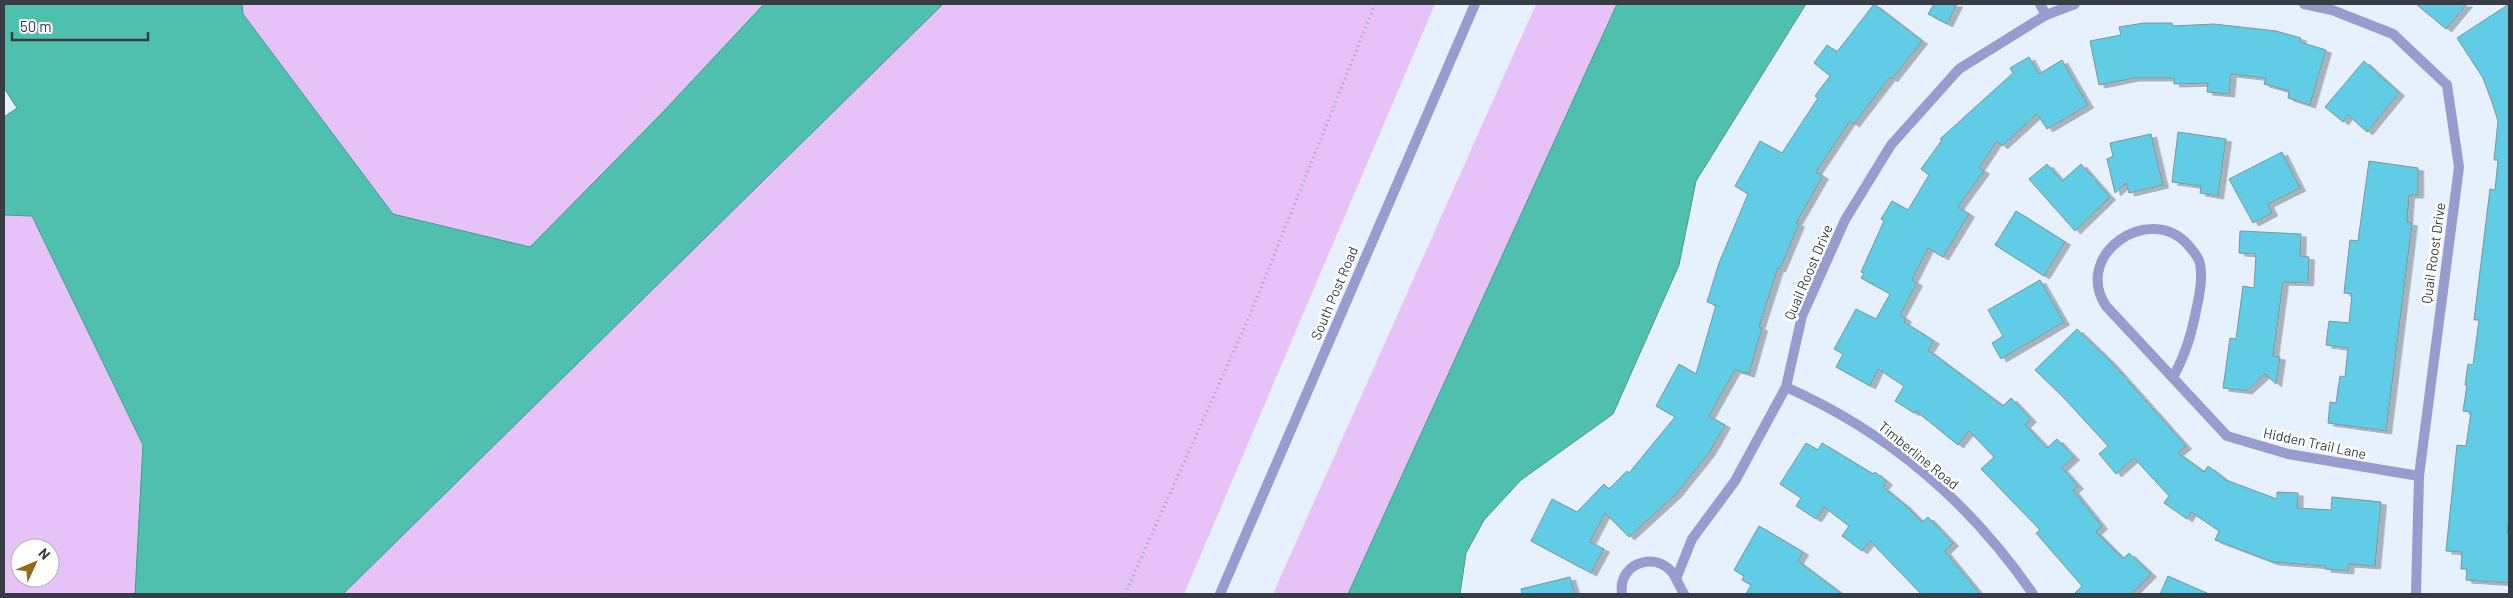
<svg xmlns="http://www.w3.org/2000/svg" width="2513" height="598" viewBox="0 0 2513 598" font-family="Barlow,sans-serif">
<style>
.green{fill:#e7c2f8;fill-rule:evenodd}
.water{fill:#4fbfae;stroke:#48988e}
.building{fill:#60cce5;stroke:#7b969d;filter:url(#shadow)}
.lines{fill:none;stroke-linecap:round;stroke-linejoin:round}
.path{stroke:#9ba4ae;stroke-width:3;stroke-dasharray:1 4;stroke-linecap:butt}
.minor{stroke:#989bce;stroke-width:10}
.tertiary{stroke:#989bce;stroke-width:10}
.labels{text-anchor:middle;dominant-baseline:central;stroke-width:5;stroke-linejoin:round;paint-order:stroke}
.street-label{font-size:14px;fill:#363d45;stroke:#fff}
</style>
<defs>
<filter id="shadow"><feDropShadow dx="5.5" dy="3" stdDeviation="0" flood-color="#0004"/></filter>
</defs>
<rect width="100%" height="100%" fill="#e6f1fd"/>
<!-- green -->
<path class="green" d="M242,4H764L663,112L530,247L393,214L243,14Z
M943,4H1435L1184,594H343Z
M1536,4H1617L1348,594H1273Z
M4,215L32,216L143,446L135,594H4ZM20,548H50V578H20Z"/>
<!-- water -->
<path class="water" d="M4,4H242L243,14L393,214L530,247L663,112L764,4H943L343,594H135L143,445L32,216L4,215V117L17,108L4,88Z
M1617,4H1806L1696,181L1679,265L1613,414L1521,480L1484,520L1466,553L1460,594H1348Z"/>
<!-- building -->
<path class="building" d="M1874,4L1922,41L1892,79L1890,77L1854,124L1850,121L1816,172L1823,176L1796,223L1799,224L1780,269L1778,268L1759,327L1762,328L1749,374L1735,370L1709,416L1725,425L1709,453L1676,494L1629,537L1605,513L1590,542L1604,549L1591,573L1531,541L1552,499L1577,512L1604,484L1609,489L1627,471L1629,473L1675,417L1656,406L1679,364L1696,374L1716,305L1707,302L1719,263L1748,194L1735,186L1760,141L1782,153L1818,98L1815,96L1830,76L1814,63L1827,45L1837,52Z
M1934,4H1957L1947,24L1928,14Z
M2416,4H2467L2446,29Z
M2509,4V515L2507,533L2509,534V583L2466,580L2467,569H2461L2462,552L2446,551L2457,445L2466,446L2471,412L2463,411L2467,385H2465L2468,364L2473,365L2479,320H2474L2490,189L2495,190L2498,160H2494L2498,121L2492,102L2483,78L2457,38Z
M2144,23H2172L2173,26L2214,24L2276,31L2301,38L2300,42L2326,50L2310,105L2288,98L2289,91L2264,84L2266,78L2231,74L2229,94L2207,92L2208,83L2174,84V78H2134L2099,85L2090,41L2121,35L2119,27Z
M2029,57L2039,74L2062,60L2088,105L2047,129L2037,114L2002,146L1997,141L1979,168L1984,171L1958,207L1969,214L1943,257L1928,248L1912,280L1917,283L1900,315L1906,319L1904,322L1934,341L1928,350L2003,406L2011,398L2031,419L2025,425L2047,448L2057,439L2074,457L2062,468L2078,486L2073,490L2102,526L2096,532L2123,559L2129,553L2151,574L2131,594H2074L2082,586L2036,533L2040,530L1981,469L1994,457L1969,431L1958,445L1916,411L1914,413L1895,401L1904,386L1878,369L1870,386L1836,367L1843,354L1834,349L1856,309L1876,319L1890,294L1861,278L1864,273L1861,272L1884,221L1881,219L1892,201L1908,210L1929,175L1921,169L1942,140L1940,139L2013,73L2010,68Z
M2364,61L2399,93L2367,132L2348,115L2343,122L2325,107Z
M2178,132L2226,139L2218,196L2200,193L2201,186L2172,182Z
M2151,134L2163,185L2129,193L2126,183L2115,193L2107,159L2113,156L2110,143Z
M2282,152L2300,188L2268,204L2272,213L2253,223L2229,179Z
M2369,161L2418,168V195H2409L2407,222L2412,223L2386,431L2328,423L2330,402L2336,403L2340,376L2345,377L2348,348L2326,345L2329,321L2349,323L2352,294L2344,293L2350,240L2358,241Z
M2047,164L2062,181L2081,164L2110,197L2075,231L2029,179Z
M2016,211L2065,242L2044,276L1995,245Z
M2240,231L2301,234L2300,256L2309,257L2308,283L2283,282L2273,356L2280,357L2276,384L2265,374L2247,391L2223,388L2230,338L2236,339L2243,286L2254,288L2256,254L2239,253Z
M2040,280L2064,322L2001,359L1992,343L2003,336L1988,310Z
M2077,329L2112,363L2186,446L2178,453L2204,472L2208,466L2226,480L2277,499V492L2298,493L2297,508L2331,510L2332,497L2381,502L2375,566L2349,564L2348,571L2325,569L2326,566L2273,562L2215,540L2219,531L2191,512L2187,519L2164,503L2169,496L2134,458L2116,474L2099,454L2108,446L2063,397L2035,370Z
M1806,443L1818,450L1822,443L1873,474L1875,472L1887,482L1883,487L1905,505L1922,522L1928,517L1953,543L1945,551L1980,594H1921L1870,541L1862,551L1842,536L1849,526L1824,507L1816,519L1796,506L1801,498L1780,484Z
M1759,526L1803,552L1798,561L1842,594H1746L1751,585L1742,580L1744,576L1734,570Z
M2168,576L2209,594H2160Z
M1570,577L1575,594H1522L1521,589Z"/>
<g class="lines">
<!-- path -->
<path class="path" d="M1125,594L1250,315L1375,4"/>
<!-- minor -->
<path class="minor" d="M2040,4L2046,15
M2304,4L2332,10L2393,34L2447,85L2459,167L2419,476L2416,594
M2173,377C2186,354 2192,332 2197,306C2200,293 2203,278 2200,264C2199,257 2193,251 2188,245C2150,202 2072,254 2106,306L2227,436L2288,454L2419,476
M1786,387C1889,433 1969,501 2033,594
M1622,594C1617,559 1665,549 1677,581
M1684,594L1676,579L1692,539L1735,481L1786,387L1802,316L1845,220L1891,145L1959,69L2046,15L2075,4"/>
<!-- tertiary -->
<path class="tertiary" d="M1220,594L1475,4"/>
</g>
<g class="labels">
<!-- street labels -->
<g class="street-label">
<text transform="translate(2433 253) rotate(-82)">Quail Roost Drive</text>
<text transform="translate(1808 272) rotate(-67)">Quail Roost Drive</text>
<text transform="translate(1334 293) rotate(-67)">South Post Road</text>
<text transform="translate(2315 443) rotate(12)">Hidden Trail Lane</text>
<text transform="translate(1919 455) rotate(39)">Timberline Road</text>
</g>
</g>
<!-- border -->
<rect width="2513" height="598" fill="none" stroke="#363d45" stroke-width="10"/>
<!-- north arrow -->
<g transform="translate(35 563) rotate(46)"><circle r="24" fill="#ffffff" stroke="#afb1b5"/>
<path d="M0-4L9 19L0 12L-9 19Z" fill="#946c15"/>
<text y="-8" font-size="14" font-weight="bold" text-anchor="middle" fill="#363d45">N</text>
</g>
<!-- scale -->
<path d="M12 32v8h136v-8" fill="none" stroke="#363d45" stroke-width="2.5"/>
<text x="20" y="32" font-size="15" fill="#363d45" stroke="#ffffff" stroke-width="4" paint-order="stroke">50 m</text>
</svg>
